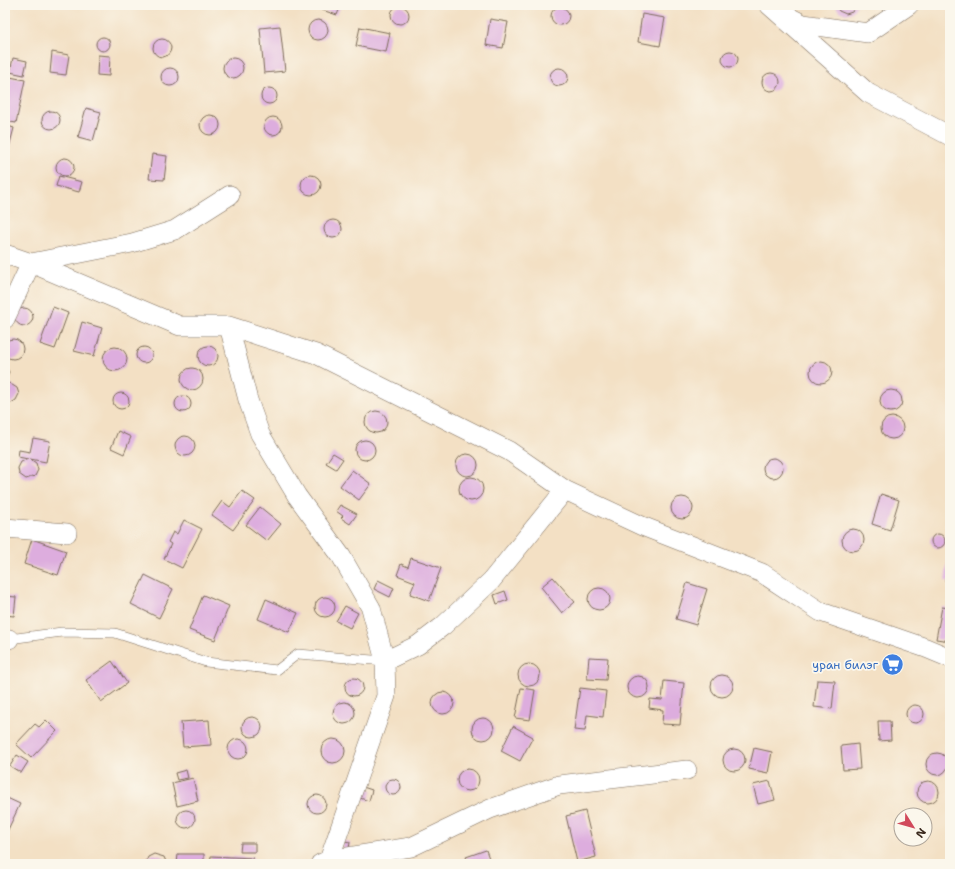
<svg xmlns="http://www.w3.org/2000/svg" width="955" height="869" viewBox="0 0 955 869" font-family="'Shantell Sans',sans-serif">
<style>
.building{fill:#ddadde}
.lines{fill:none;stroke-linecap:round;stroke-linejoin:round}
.lane-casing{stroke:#7b6a58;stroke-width:10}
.street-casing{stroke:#7b6a58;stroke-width:20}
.lane{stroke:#fff;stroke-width:9}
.street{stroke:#fff;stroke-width:19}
.labels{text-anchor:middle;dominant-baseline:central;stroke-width:3.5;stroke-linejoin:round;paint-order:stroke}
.shop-label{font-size:12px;fill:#366cbe;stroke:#fbf7ec;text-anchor:end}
</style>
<rect width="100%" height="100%" fill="#fbf7ec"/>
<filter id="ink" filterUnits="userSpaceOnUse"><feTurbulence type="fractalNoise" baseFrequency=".025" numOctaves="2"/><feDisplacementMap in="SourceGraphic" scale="8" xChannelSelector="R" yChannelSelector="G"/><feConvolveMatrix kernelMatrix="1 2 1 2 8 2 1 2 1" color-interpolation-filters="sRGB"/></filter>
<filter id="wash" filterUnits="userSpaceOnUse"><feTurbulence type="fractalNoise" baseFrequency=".012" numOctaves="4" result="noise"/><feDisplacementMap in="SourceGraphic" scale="16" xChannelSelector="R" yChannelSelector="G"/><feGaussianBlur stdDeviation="0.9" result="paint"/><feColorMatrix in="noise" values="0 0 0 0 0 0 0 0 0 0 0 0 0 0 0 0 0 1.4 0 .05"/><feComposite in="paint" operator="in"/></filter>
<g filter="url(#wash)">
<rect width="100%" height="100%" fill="#f3e0c4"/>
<g id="blocks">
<!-- building -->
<path class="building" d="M307,5H341L337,15Z
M835,5H857L852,12L846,14L839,11Z
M391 15a9 9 0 1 1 18 0a9 9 0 1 1-18 0Z
M551 16a9 9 0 1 1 18 0a9 9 0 1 1-18 0Z
M642,14L665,18L660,46L638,42Z
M490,19L508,22L503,48L486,45Z
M308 30a10 10 0 1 1 20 0a10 10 0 1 1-20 0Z
M280,26L285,71L264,73L260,28Z
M360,27L390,33L386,52L356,46Z
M96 44a7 7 0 1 1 14 0a7 7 0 1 1-14 0Z
M153 48a9 9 0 1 1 18 0a9 9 0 1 1-18 0Z
M722 59a8 8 0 1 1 16 0a8 8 0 1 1-16 0Z
M52,52L69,55L66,75L50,73Z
M98,55L110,56L109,76L97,75Z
M13,58L27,61L24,75L10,72Z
M223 68a10 10 0 1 1 20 0a10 10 0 1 1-20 0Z
M161 77a9 9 0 1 1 18 0a9 9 0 1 1-18 0Z
M550 77a9 9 0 1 1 18 0a9 9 0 1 1-18 0Z
M762 82a9 9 0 1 1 18 0a9 9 0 1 1-18 0Z
M5,76L25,80L16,123L5,121Z
M261 96a8 8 0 1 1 16 0a8 8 0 1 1-16 0Z
M86,108L101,112L93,141L78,137Z
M42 120a9 9 0 1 1 18 0a9 9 0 1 1-18 0Z
M200 125a10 10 0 1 1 20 0a10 10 0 1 1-20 0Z
M264 126a9 9 0 1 1 18 0a9 9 0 1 1-18 0Z
M5,125L14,128L7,155L5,154Z
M152,154L167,156L164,180L149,179Z
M56 167a9 9 0 1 1 18 0a9 9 0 1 1-18 0Z
M301 185a10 10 0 1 1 20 0a10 10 0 1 1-20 0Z
M59,176L82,182L79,192L56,186Z
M324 229a9 9 0 1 1 18 0a9 9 0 1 1-18 0Z
M53,307L68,313L55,349L40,344Z
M15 317a9 9 0 1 1 18 0a9 9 0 1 1-18 0Z
M82,322L102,328L94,356L74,351Z
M3 349a10 10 0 1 1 20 0a10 10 0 1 1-20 0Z
M198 356a10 10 0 1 1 20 0a10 10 0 1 1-20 0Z
M136 355a8 8 0 1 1 16 0a8 8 0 1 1-16 0Z
M103 359a12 12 0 1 1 24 0a12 12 0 1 1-24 0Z
M810 372a11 11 0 1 1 22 0a11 11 0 1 1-22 0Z
M5,365L9,372L5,380Z
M181 379a11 11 0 1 1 22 0a11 11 0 1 1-22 0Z
M9,383L17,388L19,394L16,400L11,403H5V384Z
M880 401a11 11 0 1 1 22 0a11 11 0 1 1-22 0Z
M113 401a8 8 0 1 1 16 0a8 8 0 1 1-16 0Z
M175 404a8 8 0 1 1 16 0a8 8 0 1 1-16 0Z
M365 422a11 11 0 1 1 22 0a11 11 0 1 1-22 0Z
M881 428a11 11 0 1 1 22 0a11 11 0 1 1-22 0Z
M118,431L131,437L124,454L111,448Z
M175 446a10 10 0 1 1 20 0a10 10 0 1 1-20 0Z
M33,438L50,441L46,462L30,459L36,463L38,470L35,476L26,479L19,474L18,468L21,462L28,459L18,457L19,450L30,452Z
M355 450a10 10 0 1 1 20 0a10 10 0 1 1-20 0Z
M333,453L343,459L336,469L326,463Z
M456 465a11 11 0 1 1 22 0a11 11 0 1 1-22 0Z
M763 468a10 10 0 1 1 20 0a10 10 0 1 1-20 0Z
M352,470L371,484L359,500L340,486Z
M459 489a12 12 0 1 1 24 0a12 12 0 1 1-24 0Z
M242,491L255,500L233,530L212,515L222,501L230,507Z
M881,494L899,500L890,530L872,524Z
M671 508a11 11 0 1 1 22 0a11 11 0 1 1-22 0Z
M340,505L357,514L350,524L341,518L343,516L336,511Z
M260,507L281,524L267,541L246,525Z
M184,520L202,529L182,568L164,559L171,544L168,542L173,532L177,534Z
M842 540a11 11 0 1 1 22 0a11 11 0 1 1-22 0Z
M931 541a7 7 0 1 1 14 0a7 7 0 1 1-14 0Z
M32,539L66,551L58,575L24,564Z
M411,558L441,568L429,601L410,594L415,582L397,575L401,564L408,567Z
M948,558H950V581H945Z
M145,575L173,589L159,618L131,604Z
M553,577L575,602L562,613L541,587Z
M378,580L394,588L390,597L374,589Z
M687,583L707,589L696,625L676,619Z
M588 599a11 11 0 1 1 22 0a11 11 0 1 1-22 0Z
M505,591L508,600L497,604L494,595Z
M203,595L229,606L215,640L189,630Z
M5,596L16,597L14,616L5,615Z
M315 607a10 10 0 1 1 20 0a10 10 0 1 1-20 0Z
M266,599L298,613L289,632L258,619Z
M949,605H950V641L936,639L942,607L949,608Z
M345,606L358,613L350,628L336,621Z
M589,657L608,658L606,680L587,679Z
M112,661L127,683L101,702L86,680Z
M518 675a11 11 0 1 1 22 0a11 11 0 1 1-22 0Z
M711 686a11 11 0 1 1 22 0a11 11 0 1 1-22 0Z
M627 687a11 11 0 1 1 22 0a11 11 0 1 1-22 0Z
M345 687a9 9 0 1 1 18 0a9 9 0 1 1-18 0Z
M817,680L835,681L832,709L814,707Z
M664,681L684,683L680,725L662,724L663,710L649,708L650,699L662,700Z
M521,688L535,690L530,720L515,718Z
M580,688L606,691L603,717L587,715L585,731L574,730Z
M432 703a11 11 0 1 1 22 0a11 11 0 1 1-22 0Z
M333 713a11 11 0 1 1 22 0a11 11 0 1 1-22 0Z
M906 714a9 9 0 1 1 18 0a9 9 0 1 1-18 0Z
M242 727a10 10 0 1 1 20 0a10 10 0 1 1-20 0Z
M472 729a11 11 0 1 1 22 0a11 11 0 1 1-22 0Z
M46,720L57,731L31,758L16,744L35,724L39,727Z
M209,720L211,745L183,747L181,722Z
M878,721H890L891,740L879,741Z
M513,726L533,737L520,761L501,751Z
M228 749a10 10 0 1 1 20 0a10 10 0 1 1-20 0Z
M321 751a12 12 0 1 1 24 0a12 12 0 1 1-24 0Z
M858,744L860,769L843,770L841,746Z
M754,748L772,752L768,773L749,769Z
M723 760a11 11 0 1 1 22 0a11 11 0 1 1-22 0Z
M926 764a11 11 0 1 1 22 0a11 11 0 1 1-22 0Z
M17,755L28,762L21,773L10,766Z
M457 780a11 11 0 1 1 22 0a11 11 0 1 1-22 0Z
M186,770L188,778L177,780L175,773Z
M193,778L198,801L177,806L172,783Z
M385 787a8 8 0 1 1 16 0a8 8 0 1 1-16 0Z
M917 792a11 11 0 1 1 22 0a11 11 0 1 1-22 0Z
M770,781L775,800L758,804L753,785Z
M363,787L372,790L369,801L360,798Z
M308 804a9 9 0 1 1 18 0a9 9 0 1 1-18 0Z
M5,797L20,804L5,836Z
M177 819a9 9 0 1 1 18 0a9 9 0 1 1-18 0Z
M585,811L596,857L577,862L566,816Z
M344,841L350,842L349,849H342Z
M241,843H255V852H240Z
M486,850L491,864H469L466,857Z
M154,854L164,857L167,864H145L148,857Z
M178,854H204V864H177Z
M211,856L253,858V864H210Z"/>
</g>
</g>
<g filter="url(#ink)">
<use href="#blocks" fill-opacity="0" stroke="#7b6a58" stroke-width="1"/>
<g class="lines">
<defs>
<path id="lane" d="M9,639L62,632L115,633L206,662L277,670L298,654L385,661"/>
<path id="street" d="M769,5L868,93L950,136
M789,17L803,24L868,33L909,5
M5,254L31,263L180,326H229L316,354L509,451L565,490L642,526L762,573L821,612L926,648L950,658
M5,319L31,263L132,243L175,230L230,195
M229,326L248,400L260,434L297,496L341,556L371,608L385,661
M5,528L67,533
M5,640L9,639
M329,860L386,696L385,661L418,645L443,626L491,581L565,490
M320,864L329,860L411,847L490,809L559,785L687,770"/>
</defs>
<!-- lane casing -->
<use href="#lane" class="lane-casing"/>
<!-- street casing -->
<use href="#street" class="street-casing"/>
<!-- lane -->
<use href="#lane" class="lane"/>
<!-- street -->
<use href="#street" class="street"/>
</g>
</g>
<!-- icons -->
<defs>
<symbol id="supermarket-disc" viewBox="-11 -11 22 22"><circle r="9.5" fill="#3f7fe0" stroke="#fbf7ec"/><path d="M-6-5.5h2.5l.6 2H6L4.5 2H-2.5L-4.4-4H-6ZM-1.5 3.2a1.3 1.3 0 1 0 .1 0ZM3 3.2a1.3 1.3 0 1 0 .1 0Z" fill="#fff"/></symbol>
</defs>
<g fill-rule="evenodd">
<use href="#supermarket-disc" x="880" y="652" width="25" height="25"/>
</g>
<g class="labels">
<!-- shop labels -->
<g class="shop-label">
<text x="878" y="665">уран билэг</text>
</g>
</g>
<!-- margin -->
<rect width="955" height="869" fill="none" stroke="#fbf7ec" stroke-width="20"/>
<!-- north arrow -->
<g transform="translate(913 827) rotate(127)"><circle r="19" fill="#fbf7ec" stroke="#aea59a"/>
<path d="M0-3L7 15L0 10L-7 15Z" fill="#d1495b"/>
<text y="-6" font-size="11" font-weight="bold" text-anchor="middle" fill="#3b2a1e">N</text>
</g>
</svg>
